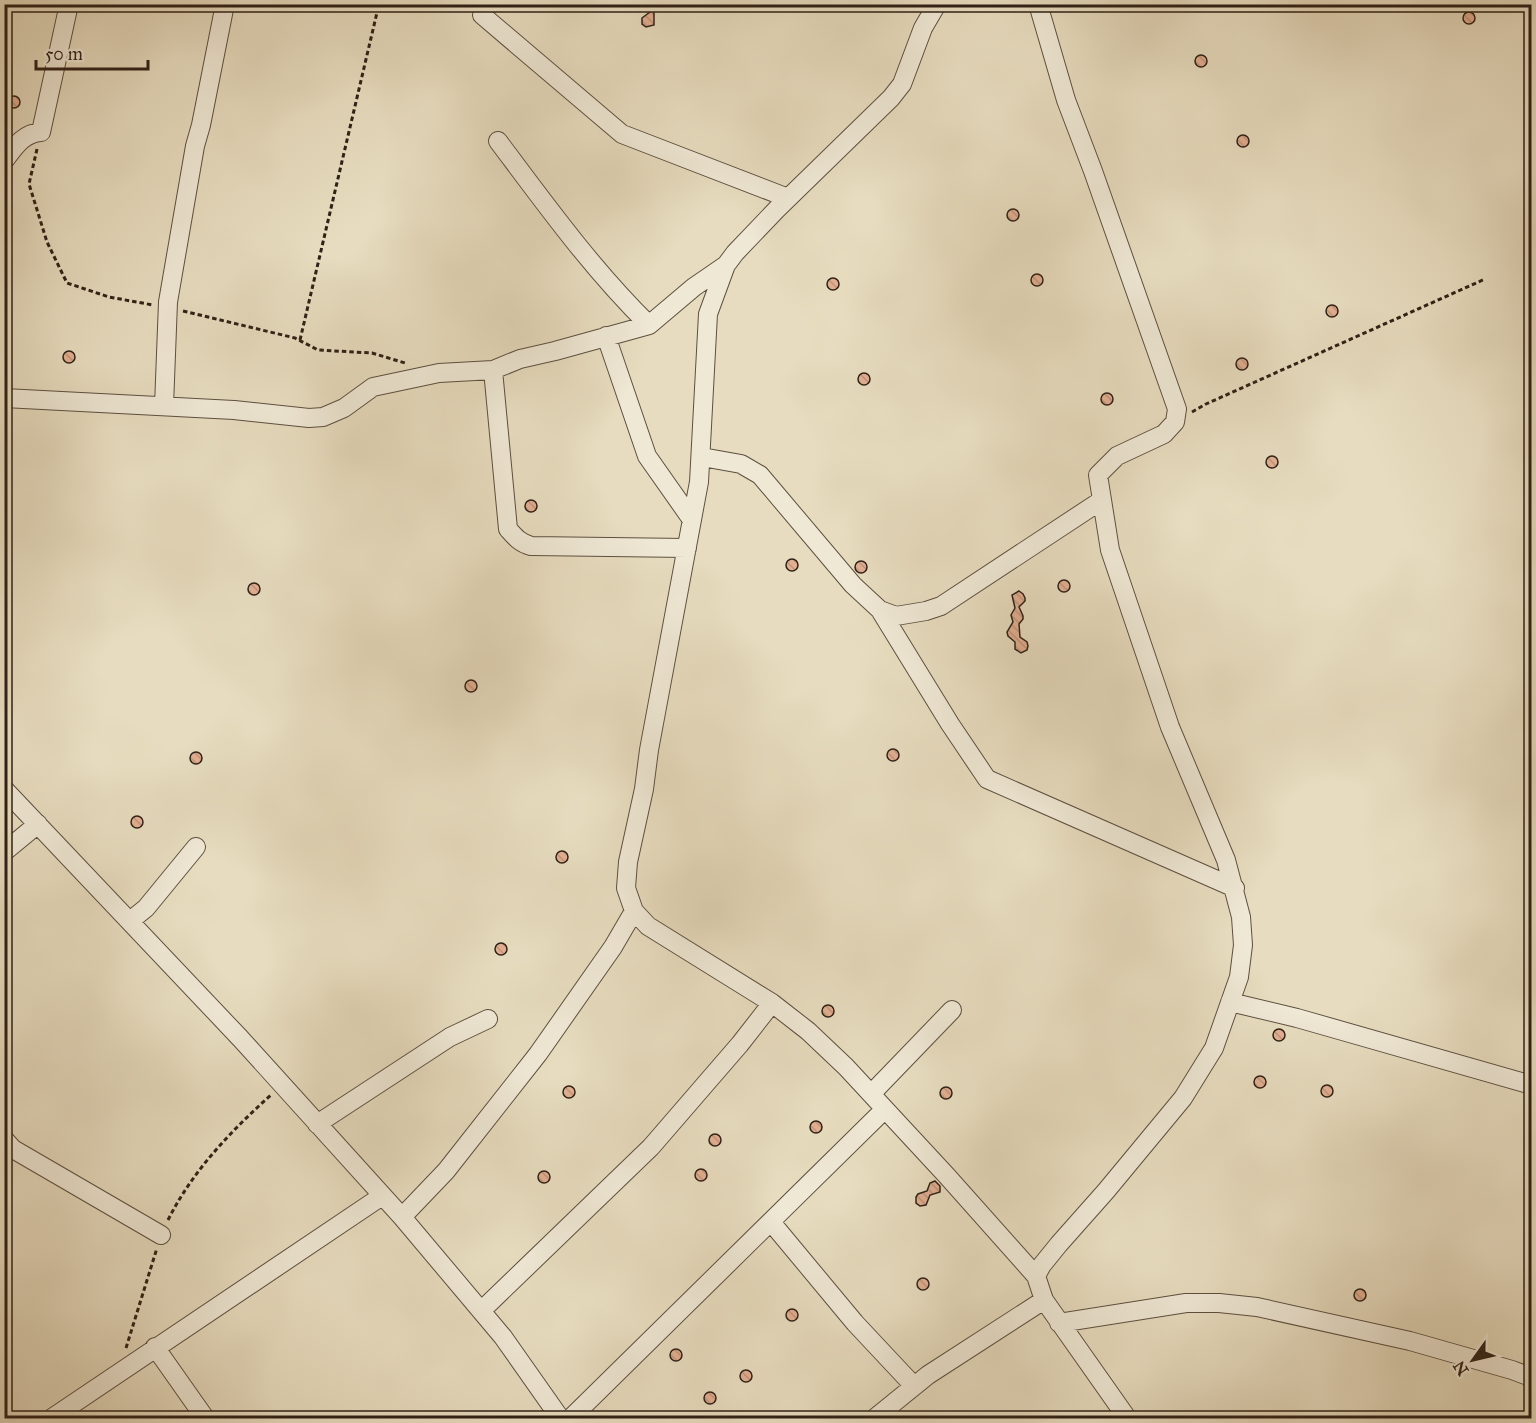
<svg xmlns="http://www.w3.org/2000/svg" width="1536" height="1423" viewBox="0 0 1536 1423" font-family="'IM FELL Great Primer',serif">
<style>
.building{fill:url(#building-back-hatch);stroke:#2f2016;stroke-width:1.5}
.lines{fill:none;stroke-linecap:round;stroke-linejoin:round}
.minor-casing{stroke:#5d4f40;stroke-width:20}
.path{stroke:#2f2016;stroke-width:3;stroke-dasharray:4.5 3;stroke-linecap:butt}
.minor{stroke:#efe8d5;stroke-width:18}
</style>
<defs>
<pattern id="building-back-hatch" width="6" height="6" patternUnits="userSpaceOnUse" patternTransform="scale(1.5)"><rect width="6" height="6" fill="#e2af92"/><path d="M-1 5l2 2M0 0l6 6M5-1l2 2" fill="none" stroke="#c2967d"/></pattern>
</defs>
<rect width="100%" height="100%" fill="#e7dcbf"/>
<filter id="stains"><feTurbulence type="fractalNoise" baseFrequency=".00333" numOctaves="4"/><feColorMatrix values="0 0 0 0 .2 0 0 0 0 .09 0 0 0 0 .02 0 0 0 .5 -.17"/></filter>
<radialGradient id="worn" r=".72"><stop offset=".6" stop-color="#630" stop-opacity="0"/><stop offset="1" stop-color="#630" stop-opacity=".3"/></radialGradient>
<!-- building -->
<path class="building" d="M654,9V25L646,27L642,24V18Z
M1463 18a6 6 0 1 1 12 0a6 6 0 1 1-12 0Z
M1195 61a6 6 0 1 1 12 0a6 6 0 1 1-12 0Z
M8 102a6 6 0 1 1 12 0a6 6 0 1 1-12 0Z
M1237 141a6 6 0 1 1 12 0a6 6 0 1 1-12 0Z
M1007 215a6 6 0 1 1 12 0a6 6 0 1 1-12 0Z
M1031 280a6 6 0 1 1 12 0a6 6 0 1 1-12 0Z
M827 284a6 6 0 1 1 12 0a6 6 0 1 1-12 0Z
M1326 311a6 6 0 1 1 12 0a6 6 0 1 1-12 0Z
M63 357a6 6 0 1 1 12 0a6 6 0 1 1-12 0Z
M1236 364a6 6 0 1 1 12 0a6 6 0 1 1-12 0Z
M858 379a6 6 0 1 1 12 0a6 6 0 1 1-12 0Z
M1101 399a6 6 0 1 1 12 0a6 6 0 1 1-12 0Z
M1266 462a6 6 0 1 1 12 0a6 6 0 1 1-12 0Z
M525 506a6 6 0 1 1 12 0a6 6 0 1 1-12 0Z
M786 565a6 6 0 1 1 12 0a6 6 0 1 1-12 0Z
M855 567a6 6 0 1 1 12 0a6 6 0 1 1-12 0Z
M1058 586a6 6 0 1 1 12 0a6 6 0 1 1-12 0Z
M248 589a6 6 0 1 1 12 0a6 6 0 1 1-12 0Z
M1019,591L1023,594L1025,598V601L1019,607L1023,616V619L1019,624L1020,637L1027,642L1028,646L1027,650L1021,653L1015,649V642L1008,636L1007,632L1013,622L1011,615L1015,608L1012,595Z
M465 686a6 6 0 1 1 12 0a6 6 0 1 1-12 0Z
M887 755a6 6 0 1 1 12 0a6 6 0 1 1-12 0Z
M190 758a6 6 0 1 1 12 0a6 6 0 1 1-12 0Z
M131 822a6 6 0 1 1 12 0a6 6 0 1 1-12 0Z
M556 857a6 6 0 1 1 12 0a6 6 0 1 1-12 0Z
M495 949a6 6 0 1 1 12 0a6 6 0 1 1-12 0Z
M822 1011a6 6 0 1 1 12 0a6 6 0 1 1-12 0Z
M1273 1035a6 6 0 1 1 12 0a6 6 0 1 1-12 0Z
M1254 1082a6 6 0 1 1 12 0a6 6 0 1 1-12 0Z
M1321 1091a6 6 0 1 1 12 0a6 6 0 1 1-12 0Z
M563 1092a6 6 0 1 1 12 0a6 6 0 1 1-12 0Z
M940 1093a6 6 0 1 1 12 0a6 6 0 1 1-12 0Z
M810 1127a6 6 0 1 1 12 0a6 6 0 1 1-12 0Z
M709 1140a6 6 0 1 1 12 0a6 6 0 1 1-12 0Z
M695 1175a6 6 0 1 1 12 0a6 6 0 1 1-12 0Z
M538 1177a6 6 0 1 1 12 0a6 6 0 1 1-12 0Z
M935,1181L940,1186V1192L930,1195L926,1205L920,1206L916,1203V1197L918,1194L927,1191L930,1183Z
M917 1284a6 6 0 1 1 12 0a6 6 0 1 1-12 0Z
M1354 1295a6 6 0 1 1 12 0a6 6 0 1 1-12 0Z
M786 1315a6 6 0 1 1 12 0a6 6 0 1 1-12 0Z
M670 1355a6 6 0 1 1 12 0a6 6 0 1 1-12 0Z
M740 1376a6 6 0 1 1 12 0a6 6 0 1 1-12 0Z
M704 1398a6 6 0 1 1 12 0a6 6 0 1 1-12 0Z"/>
<g class="lines">
<defs>
<path id="minor" d="M937,4L923,28L902,84L891,98L777,209L735,253L726,265L708,314L699,482L649,750L644,789L628,862L626,888L634,911L648,926L772,1003L808,1031L846,1067L947,1176L1036,1276L1044,1300L1127,1418
M482,15L622,134L788,198
M498,141C546,205 592,269 649,325
M4,161C14,148 23,133 41,132L69,4
M606,336L647,456L692,520
M493,370L508,529C515,537 520,543 531,546L687,548
M4,398L234,410L309,418L323,417L344,408L373,387L439,373L493,370L520,359L555,351L649,325L694,287L726,265
M164,406L168,302L195,146L201,125L225,4
M702,457L741,464L760,475L853,585L880,610L896,616L926,611L941,606L1102,500
M880,610L950,724L987,779L1235,888
M4,789L240,1038L402,1217L503,1337L560,1418
M4,852L38,824
M130,921L146,908L196,847
M1230,1002L1297,1018L1532,1085
M871,1094L952,1010
M317,1124L450,1037L488,1019
M4,1139L13,1149L161,1235
M402,1217L446,1171L538,1054L613,947L634,911
M771,1222L855,1323L914,1386
M1036,1276L1042,1265L1059,1244L1106,1191L1183,1098L1214,1048L1239,977L1243,945L1241,917L1226,860L1170,727L1110,550L1098,475L1117,456L1164,434L1175,422L1177,409L1093,171L1066,100L1038,4
M481,1311L651,1147L740,1044L772,1003
M1059,1323L1186,1303H1219L1257,1307L1410,1341L1512,1370L1528,1376L1532,1380
M155,1347L205,1418
M52,1418L382,1196
M571,1418L885,1109
M875,1418L928,1375L1044,1300"/>
</defs>
<!-- minor casing -->
<use href="#minor" class="minor-casing"/>
<!-- path -->
<path class="path" d="M37,149L29,184L47,242L67,283L109,297L153,305
M183,311L295,338L318,350L372,353L405,363
M300,340L379,4
M1192,412L1206,404L1485,279
M168,1220C193,1170 231,1131 272,1094
M126,1348L157,1248"/>
<!-- minor -->
<use href="#minor" class="minor"/>
</g>
<!-- margin -->
<rect width="1536" height="1423" fill="none" stroke="#e7dcbf" stroke-width="24"/>
<rect x="6" y="6" width="1524" height="1411" fill="none" stroke="#2f2016" stroke-width="3"/>
<rect x="12" y="12" width="1512" height="1399" fill="none" stroke="#2f2016" stroke-width="1.5"/>
<!-- north arrow -->
<g transform="translate(1473 1360) rotate(236)" stroke="#efe8d5" stroke-width="4.5" paint-order="stroke">
<path d="M0-4.5L10 22L0 15L-10 22Z" fill="#2f2016"/>
<text y="-9" font-size="16" font-weight="bold" text-anchor="middle" fill="#2f2016">N</text>
</g>
<!-- scale -->
<path d="M36 60v9h112v-9" fill="none" stroke="#2f2016" stroke-width="3"/>
<text x="45" y="60" font-size="18" fill="#2f2016" stroke="#efe8d5" stroke-width="4.5" paint-order="stroke">50 m</text>
<rect width="100%" height="100%" filter="url(#stains)"/>
<rect width="100%" height="100%" fill="url(#worn)"/>
</svg>
